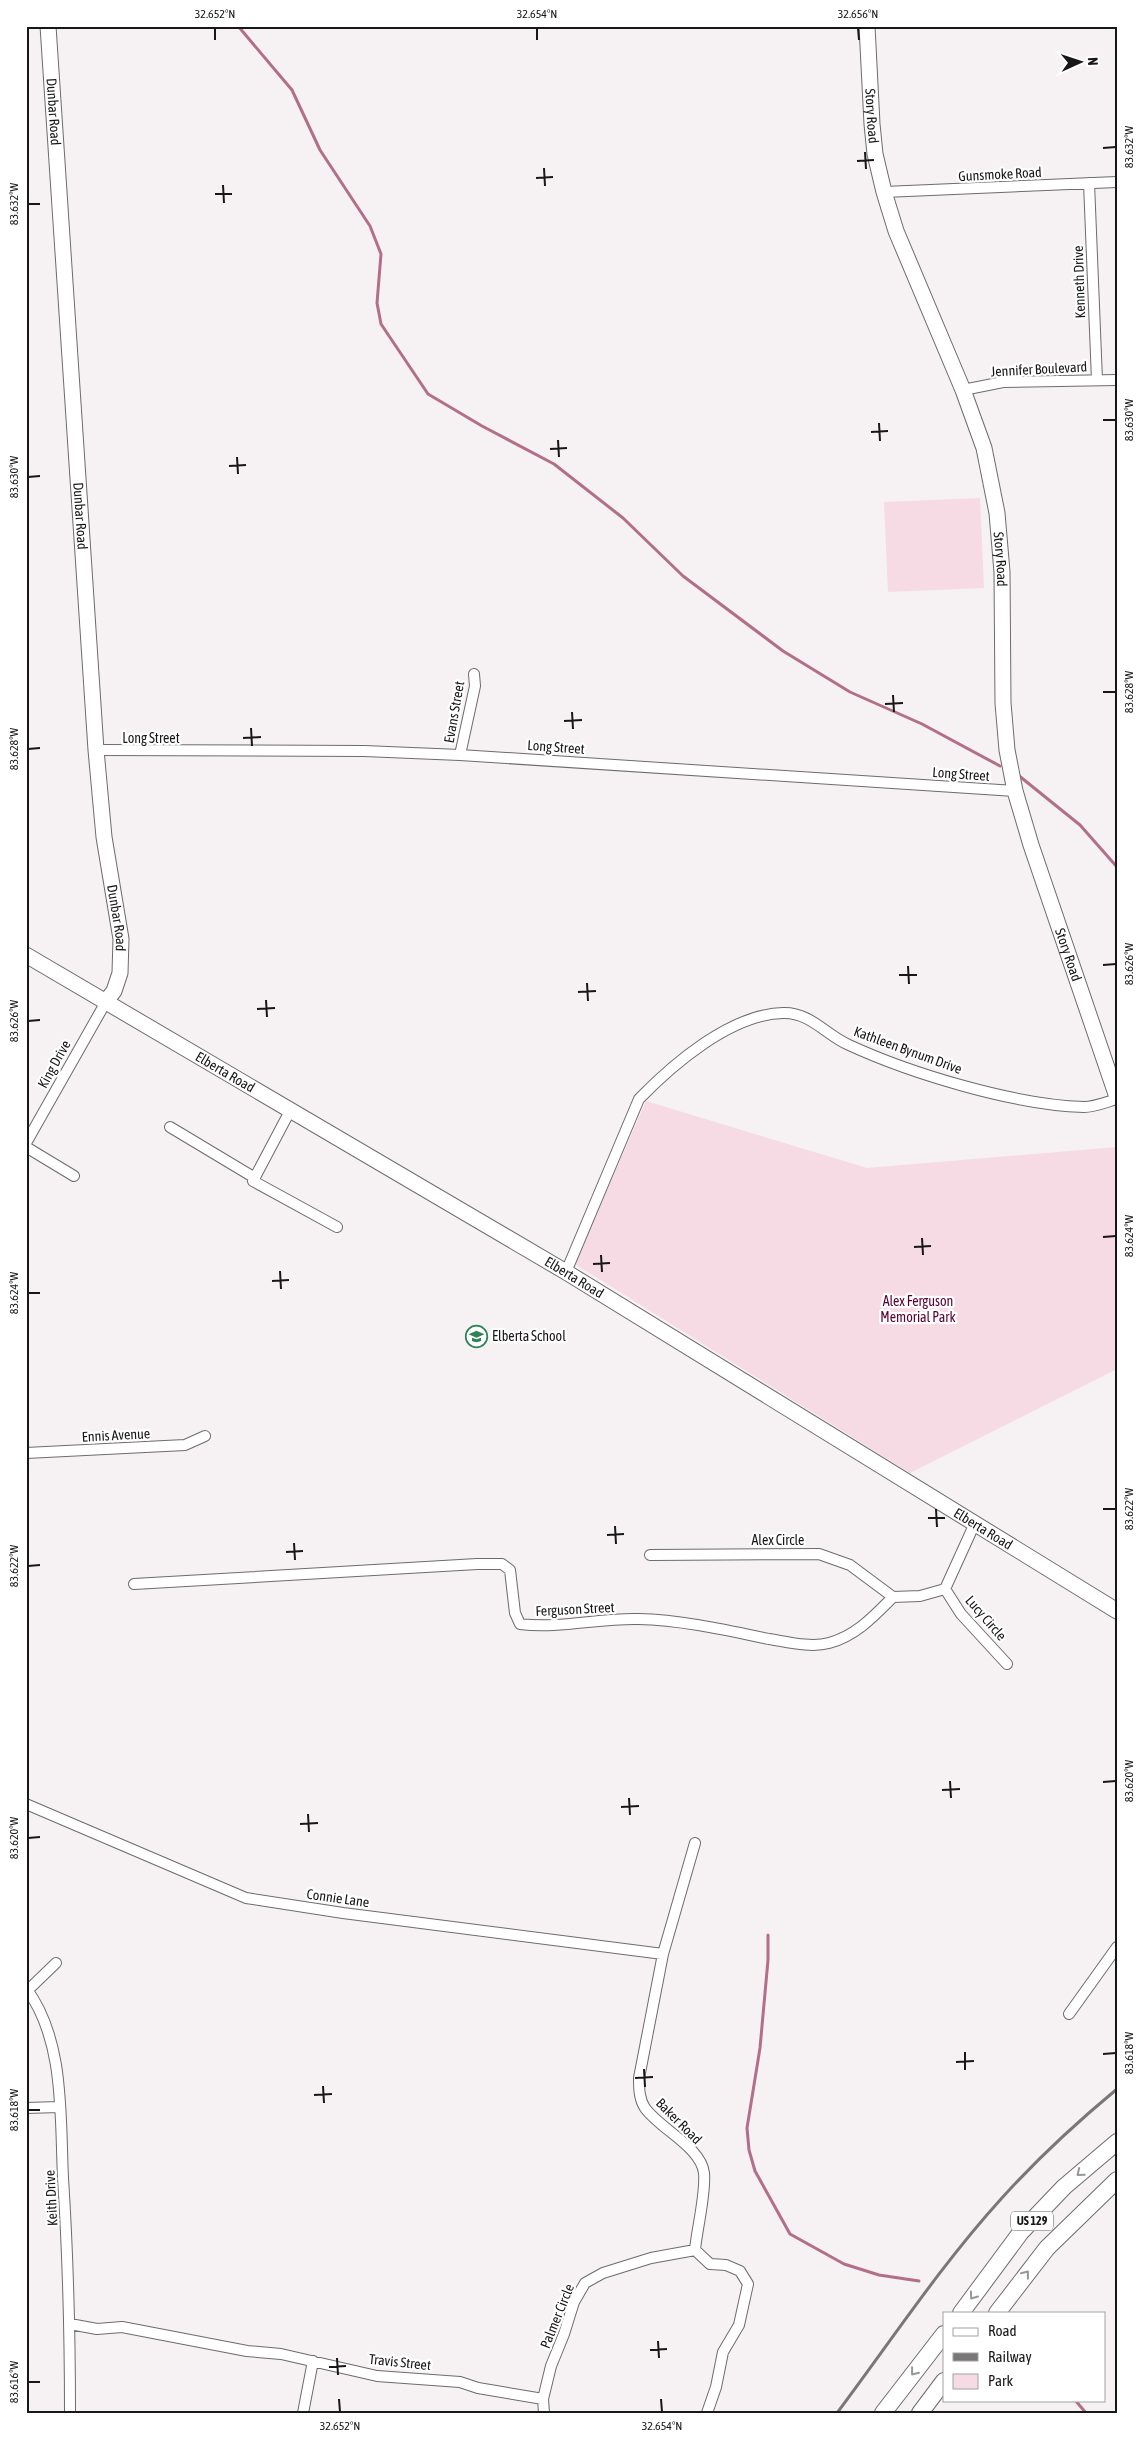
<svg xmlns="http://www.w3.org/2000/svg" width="1143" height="2439" viewBox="0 0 1143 2439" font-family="'Asap Condensed',sans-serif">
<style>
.green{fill:#f6dae4}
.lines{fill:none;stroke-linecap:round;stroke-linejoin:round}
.stream{stroke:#b36e8a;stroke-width:3}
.street-casing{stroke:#6e6b6c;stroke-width:12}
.secondary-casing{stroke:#6e6b6c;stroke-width:17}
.primary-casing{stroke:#6e6b6c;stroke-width:18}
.street{stroke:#fff;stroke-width:10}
.secondary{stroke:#fff;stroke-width:15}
.primary{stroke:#fff;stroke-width:16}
.rail{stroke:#797777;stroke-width:3}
.oneway{stroke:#979797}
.ticks{fill:none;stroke:#181717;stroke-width:2}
.labels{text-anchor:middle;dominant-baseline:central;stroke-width:4.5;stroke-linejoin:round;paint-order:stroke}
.shield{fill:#fff;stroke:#5d5d5d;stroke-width:1}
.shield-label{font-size:12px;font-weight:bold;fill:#181717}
.street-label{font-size:14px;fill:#181717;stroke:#fff}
.park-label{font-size:14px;fill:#5a0032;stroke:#fff}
.poi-label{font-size:14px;fill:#181717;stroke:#fff;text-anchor:start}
.neatline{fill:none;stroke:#181717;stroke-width:2}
.ticks-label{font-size:12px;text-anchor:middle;fill:#181717}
</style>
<rect width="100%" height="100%" fill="#f6f2f3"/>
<!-- green -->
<path class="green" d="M980,498L984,588L888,592L884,502Z
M646,1101L867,1168L1117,1147V1369L910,1473L575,1264Z"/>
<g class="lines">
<!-- stream -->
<path class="stream" d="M238,26L292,90L320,150L370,226L381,254L377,303L381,324L428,394L482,426L554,464L623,518L683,576L783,651L850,692L922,724L1000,766
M1018,775L1080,825L1117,867
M768,1935V1960L760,2048L747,2128L749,2150L755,2171L790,2234L844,2264L879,2275L919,2281
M1075,2400L1086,2413"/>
<defs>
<path id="street" d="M1089,183L1097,380
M884,192L1117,182
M963,390L1003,382L1117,380
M96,750L364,751L460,755L1015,791
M460,755L475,686L474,674
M291,1109L253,1181L337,1227
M170,1127L255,1178
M26,1143L107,1000
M26,1147L74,1176
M566,1272L639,1099C673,1064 731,1014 783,1013C810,1012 826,1035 849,1045C912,1074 1015,1105 1084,1107C1095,1107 1106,1102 1117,1099
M26,1453L185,1445L205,1436
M650,1555L819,1554L850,1565L893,1597
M134,1584L477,1564H502L510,1570L515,1613L520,1624C559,1629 599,1618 638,1619C682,1620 726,1630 769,1639C788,1642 811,1648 829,1643C856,1636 874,1616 893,1597L920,1596L945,1589L975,1523
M945,1589L961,1614L1007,1664
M26,1804L246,1898L343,1913L663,1954
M695,1843L663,1954L639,2078C639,2088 639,2099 645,2108C660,2129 701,2147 704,2173C706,2194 697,2228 695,2250L710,2264L726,2265L740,2271L748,2284L739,2325L723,2352L716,2387L707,2413
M26,1988C65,2040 60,2116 63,2178C68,2256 70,2334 70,2413
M28,1990L56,1963
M1069,2014L1117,1947
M26,2108L59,2107
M70,2324L97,2329L122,2327L247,2351L281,2354L377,2376L460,2382L478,2388L543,2399
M303,2413L313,2361
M544,2413L543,2399L551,2366L564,2334L574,2302L585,2283L603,2273L651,2258L695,2250"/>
<g id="secondary">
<path id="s1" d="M48,26L96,750L104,837L121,939L120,973L114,991L107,1000"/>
<path id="s2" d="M867,26L872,124L875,154L884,192L896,231L963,390L984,448L997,513L1002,572L1003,703L1007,750L1015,791L1031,845L1117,1097"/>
<path id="s3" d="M26,955L566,1272L1117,1611"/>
</g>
<path id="primary" d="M961,2313L1021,2232L1064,2187L1117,2142
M997,2313L1047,2248L1117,2180
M883,2413L944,2334
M920,2413L944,2381"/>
</defs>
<!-- street casing -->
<use href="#street" class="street-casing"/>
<!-- secondary casing -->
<use href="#secondary" class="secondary-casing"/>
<!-- primary casing -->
<use href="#primary" class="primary-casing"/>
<!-- street -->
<use href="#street" class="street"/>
<!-- secondary -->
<use href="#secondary" class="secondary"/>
<!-- primary -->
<use href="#primary" class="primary"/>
<!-- rail -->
<path class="rail" d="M837,2413C891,2341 941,2265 1001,2199C1037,2159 1076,2123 1117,2089"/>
</g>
<!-- one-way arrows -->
<defs><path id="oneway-chevron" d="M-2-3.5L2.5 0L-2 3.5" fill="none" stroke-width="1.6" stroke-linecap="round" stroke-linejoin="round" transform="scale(1.25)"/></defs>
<g class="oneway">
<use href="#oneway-chevron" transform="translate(1080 2173) rotate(140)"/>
<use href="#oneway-chevron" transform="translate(1026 2274) rotate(-52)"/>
<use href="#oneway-chevron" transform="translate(973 2296) rotate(126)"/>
<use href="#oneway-chevron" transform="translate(914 2372) rotate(128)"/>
</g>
<!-- ticks -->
<path class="ticks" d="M215,28V40M537,28V40M858,28L859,40M1103,148L1116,147M865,152L866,169M857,161L874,160M544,168L545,186M536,178L553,177M223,185L224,203M215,194H232M28,204H40M1103,420H1116M879,423L880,441M871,432L888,431M558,440L559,457M550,449L567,448M237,457L238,474M229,466L246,465M28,477L40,476M1103,692H1116M893,695L894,712M885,704L903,703M572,712L573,729M564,721L582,720M251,728L252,746M243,738L261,737M28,749L40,748M1103,965L1116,964M908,966L909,984M899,975H917M587,983L588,1001M578,992L596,991M266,1000L267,1017M257,1009L275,1008M28,1021L40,1020M1103,1237L1116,1236M922,1238L923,1255M914,1247L931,1246M601,1255L602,1272M593,1264L610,1263M280,1271L281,1289M272,1281L289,1280M28,1293H40M936,1509L937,1527M1103,1509H1116M928,1518H945M615,1526L616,1544M607,1535L624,1534M294,1543L295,1560M286,1552L303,1551M28,1566L40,1565M950,1781L951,1798M1103,1782L1116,1781M942,1790L960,1789M629,1798L630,1815M621,1807L639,1806M308,1814L309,1832M300,1824L318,1823M28,1838L40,1837M965,2052V2070M1103,2054L1116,2053M956,2062L974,2061M644,2069L645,2087M635,2078L653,2077M323,2086L324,2103M314,2095L332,2094M28,2110H40M658,2341L659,2358M650,2350L667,2349M337,2358L338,2375M329,2367L346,2366M28,2382H40M339,2399L340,2412M661,2399L662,2412"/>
<!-- icons -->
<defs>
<symbol id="school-ring" viewBox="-11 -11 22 22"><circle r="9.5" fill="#fff" stroke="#2d8356" stroke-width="1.5"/><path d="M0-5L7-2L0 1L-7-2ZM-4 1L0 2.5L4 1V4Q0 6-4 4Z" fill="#2d8356"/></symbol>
</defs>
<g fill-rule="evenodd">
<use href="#school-ring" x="464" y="1324" width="25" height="25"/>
</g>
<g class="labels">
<!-- shield labels -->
<rect class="shield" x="1011" y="2211.5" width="42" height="19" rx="4"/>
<g class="shield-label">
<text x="1032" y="2221">US 129</text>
</g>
<!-- street labels -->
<g class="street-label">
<text stroke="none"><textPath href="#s1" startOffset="86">Dunbar Road</textPath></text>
<text stroke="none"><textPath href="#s2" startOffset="90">Story Road</textPath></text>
<text transform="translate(1000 174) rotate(-3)">Gunsmoke Road</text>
<text transform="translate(1079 282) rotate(-92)">Kenneth Drive</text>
<text transform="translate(1039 369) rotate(-3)">Jennifer Boulevard</text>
<text stroke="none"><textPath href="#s1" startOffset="491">Dunbar Road</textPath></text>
<text stroke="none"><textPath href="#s2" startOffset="555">Story Road</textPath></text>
<text transform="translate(454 712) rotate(-80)">Evans Street</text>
<text x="151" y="738">Long Street</text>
<text transform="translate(556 747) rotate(4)">Long Street</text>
<text transform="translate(961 774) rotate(4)">Long Street</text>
<text stroke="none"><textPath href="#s1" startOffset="895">Dunbar Road</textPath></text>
<text stroke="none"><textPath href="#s2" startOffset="960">Story Road</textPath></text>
<text transform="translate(908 1050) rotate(20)">Kathleen Bynum Drive</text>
<text transform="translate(54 1064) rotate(-61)">King Drive</text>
<text stroke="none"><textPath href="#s3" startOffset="231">Elberta Road</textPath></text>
<text stroke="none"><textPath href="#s3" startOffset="636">Elberta Road</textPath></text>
<text transform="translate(116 1435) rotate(-3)">Ennis Avenue</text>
<text stroke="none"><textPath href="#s3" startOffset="1116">Elberta Road</textPath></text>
<text x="778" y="1540">Alex Circle</text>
<text transform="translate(575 1609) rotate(-3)">Ferguson Street</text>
<text transform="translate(986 1618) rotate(49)">Lucy Circle</text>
<text transform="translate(338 1898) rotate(8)">Connie Lane</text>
<text transform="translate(679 2121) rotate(45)">Baker Road</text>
<text transform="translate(51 2198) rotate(-93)">Keith Drive</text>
<text transform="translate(557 2316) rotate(-68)">Palmer Circle</text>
<text transform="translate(400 2362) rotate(6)">Travis Street</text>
</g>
<!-- park labels -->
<g class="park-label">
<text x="918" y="1301">Alex Ferguson<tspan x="918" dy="16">Memorial Park</tspan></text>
</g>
<!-- poi labels -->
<g class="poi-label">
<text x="492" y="1336">Elberta School</text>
</g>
</g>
<!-- border -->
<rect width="1143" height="2439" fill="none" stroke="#ffffff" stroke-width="55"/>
<!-- legend -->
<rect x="943" y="2312" width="162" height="90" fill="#ffffff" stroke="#a3a2a2"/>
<rect x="953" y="2328" width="25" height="8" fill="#ffffff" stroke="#a3a2a2"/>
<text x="988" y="2336" font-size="15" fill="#181717">Road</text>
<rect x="953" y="2353" width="25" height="8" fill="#797777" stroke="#a3a2a2"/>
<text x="988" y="2362" font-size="15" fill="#181717">Railway</text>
<rect x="953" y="2374" width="25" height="15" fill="#f6dae4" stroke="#a3a2a2"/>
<text x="988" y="2386" font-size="15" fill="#181717">Park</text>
<!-- north arrow -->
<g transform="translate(1080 62) rotate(87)" stroke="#ffffff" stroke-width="4" paint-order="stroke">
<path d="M0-4L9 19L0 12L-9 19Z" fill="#181717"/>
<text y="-8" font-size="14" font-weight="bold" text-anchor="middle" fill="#181717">N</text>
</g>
<rect x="28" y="28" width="1088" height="2384" class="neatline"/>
<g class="ticks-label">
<text x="215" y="18">32.652°N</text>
<text x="537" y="18">32.654°N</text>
<text x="858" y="18">32.656°N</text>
<text transform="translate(1129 147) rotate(-90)" y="4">83.632°W</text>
<text transform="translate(14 204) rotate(-90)" y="4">83.632°W</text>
<text transform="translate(1129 420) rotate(-90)" y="4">83.630°W</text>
<text transform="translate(14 477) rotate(-90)" y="4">83.630°W</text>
<text transform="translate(1129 692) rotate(-90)" y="4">83.628°W</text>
<text transform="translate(14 749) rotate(-90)" y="4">83.628°W</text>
<text transform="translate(1129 964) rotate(-90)" y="4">83.626°W</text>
<text transform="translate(14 1021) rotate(-90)" y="4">83.626°W</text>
<text transform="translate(1129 1236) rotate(-90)" y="4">83.624°W</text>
<text transform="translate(14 1293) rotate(-90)" y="4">83.624°W</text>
<text transform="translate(1129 1509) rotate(-90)" y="4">83.622°W</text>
<text transform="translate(14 1566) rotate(-90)" y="4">83.622°W</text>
<text transform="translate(1129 1781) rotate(-90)" y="4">83.620°W</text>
<text transform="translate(14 1838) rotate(-90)" y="4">83.620°W</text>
<text transform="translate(1129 2053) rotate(-90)" y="4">83.618°W</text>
<text transform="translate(14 2110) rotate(-90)" y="4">83.618°W</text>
<text transform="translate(14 2382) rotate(-90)" y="4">83.616°W</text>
<text x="340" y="2430">32.652°N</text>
<text x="662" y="2430">32.654°N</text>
</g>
</svg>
